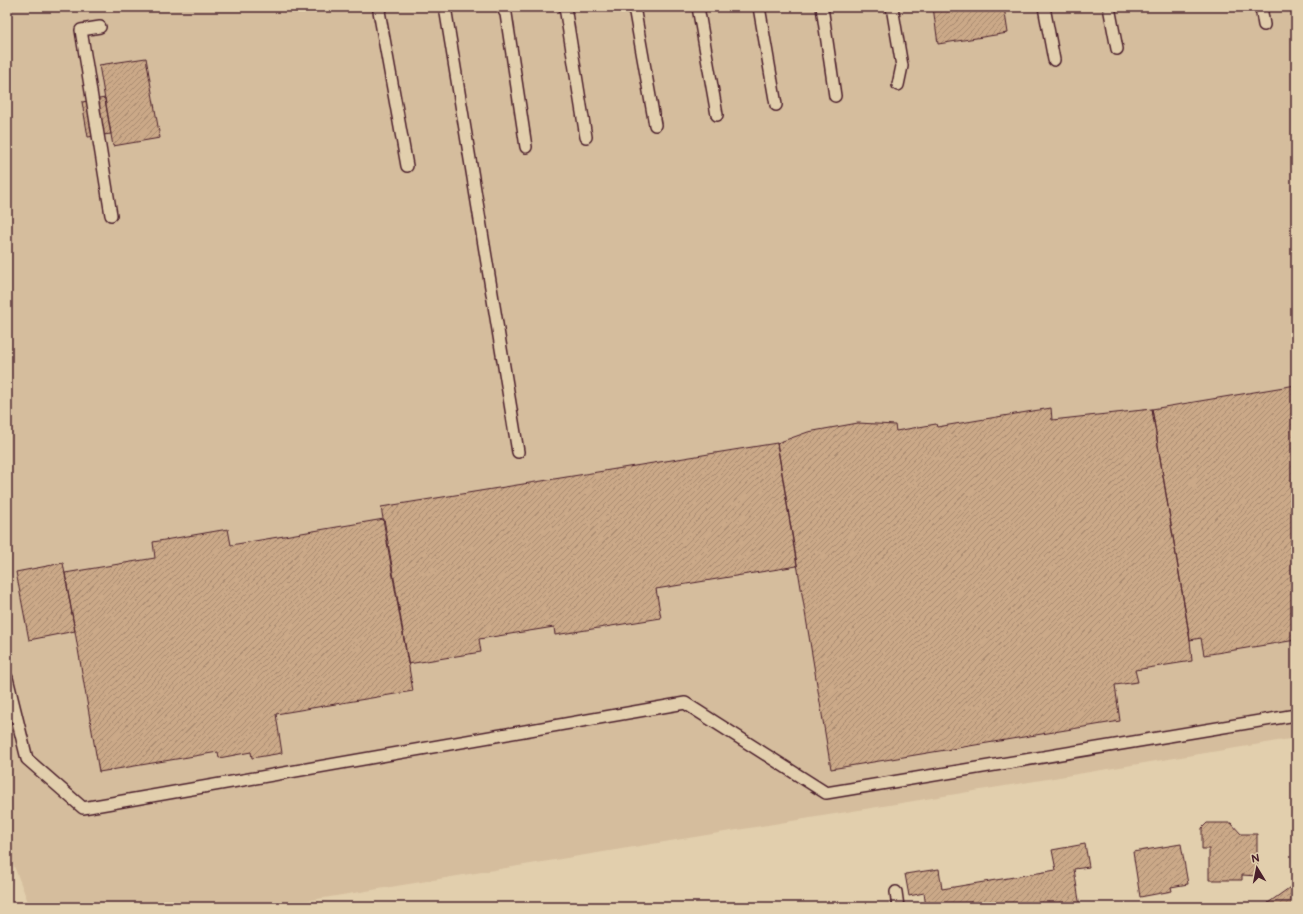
<svg xmlns="http://www.w3.org/2000/svg" width="1303" height="914" viewBox="0 0 1303 914" font-family="'Balsamiq Sans',sans-serif">
<style>
.built{fill:#d5bd9d}
.building{fill:url(#building-hatch);stroke:#4a1f2b}
.lines{fill:none;stroke-linecap:round;stroke-linejoin:round}
.service-casing{stroke:#4a1f2b;stroke-width:14}
.service{stroke:#e2cfad;stroke-width:11}
</style>
<defs>
<pattern id="building-hatch" width="6" height="6" patternUnits="userSpaceOnUse"><rect width="6" height="6" fill="#cba988"/><path d="M-1 1l2-2M0 6l6-6M5 7l2-2" fill="none" stroke="#a7896f"/></pattern>
</defs>
<rect width="100%" height="100%" fill="#e2cfad"/>
<filter id="ink" filterUnits="userSpaceOnUse"><feTurbulence type="fractalNoise" baseFrequency=".025" numOctaves="2"/><feDisplacementMap in="SourceGraphic" scale="8" xChannelSelector="R" yChannelSelector="G"/><feConvolveMatrix kernelMatrix="1 2 1 2 8 2 1 2 1" color-interpolation-filters="sRGB"/></filter>
<g filter="url(#ink)">
<!-- built -->
<path class="built" d="M7,7H1296V738L269,907H30L7,848Z"/>
<!-- building -->
<path class="building" d="M933,7H1004L1008,33L938,44Z
M146,58L160,138L113,146L99,65Z
M105,98L111,134L88,137L82,102Z
M1296,385V640L1204,655L1201,638L1190,640L1152,409Z
M1051,408L1052,420L1152,409L1190,640L1192,661L1135,670L1138,682L1115,685L1120,721L831,769L777,443L808,432L858,423L895,425L896,431L936,424L937,427Z
M777,443L797,566L656,589L661,618L555,635L554,627L479,639L481,652L408,664L381,507Z
M384,519L413,691L276,714L282,753L252,758L251,752L219,758L218,752L99,772L65,573L155,558L153,542L228,529L231,545Z
M63,563L75,631L29,640L16,572Z
M1207,823H1231L1241,834H1257V876L1242,875V880H1209V849H1202V828Z
M1085,844L1089,867L1074,869L1080,907H926L924,893L909,896L905,874L939,869L942,889L1056,870L1052,850Z
M1181,844L1188,884L1171,887L1172,891L1140,897L1133,852Z
M1296,883V907H1271L1268,903Z"/>
<g class="lines">
<defs>
<path id="service" d="M381,7L379,11L407,166
M445,7L518,452
M502,7L506,14L526,147
M565,7L586,137
M634,7L655,125
M698,7L717,115
M759,7L776,105
M822,7L835,96
M892,7L902,66L898,85
M1044,7L1054,60
M1109,7L1117,49
M1261,7L1264,25
M100,27L81,30L111,215
M7,678L27,759L83,808L685,703L826,793L1296,715
M896,892L898,907"/>
</defs>
<!-- service casing -->
<use href="#service" class="service-casing"/>
<!-- service -->
<use href="#service" class="service"/>
</g>
</g>
<!-- margin -->
<rect width="1303" height="914" fill="none" stroke="#e2cfad" stroke-width="24"/>
<rect x="12" y="12" width="1279" height="890" fill="none" stroke="#4a1f2b" stroke-width="1.5" filter="url(#ink)"/>
<!-- north arrow -->
<g transform="translate(1257 868) rotate(350)" stroke="#e2cfad" stroke-width="3" paint-order="stroke">
<path d="M0-3L7 15L0 10L-7 15Z" fill="#4a1f2b"/>
<text y="-6" font-size="11" font-weight="bold" text-anchor="middle" fill="#4a1f2b">N</text>
</g>
</svg>
